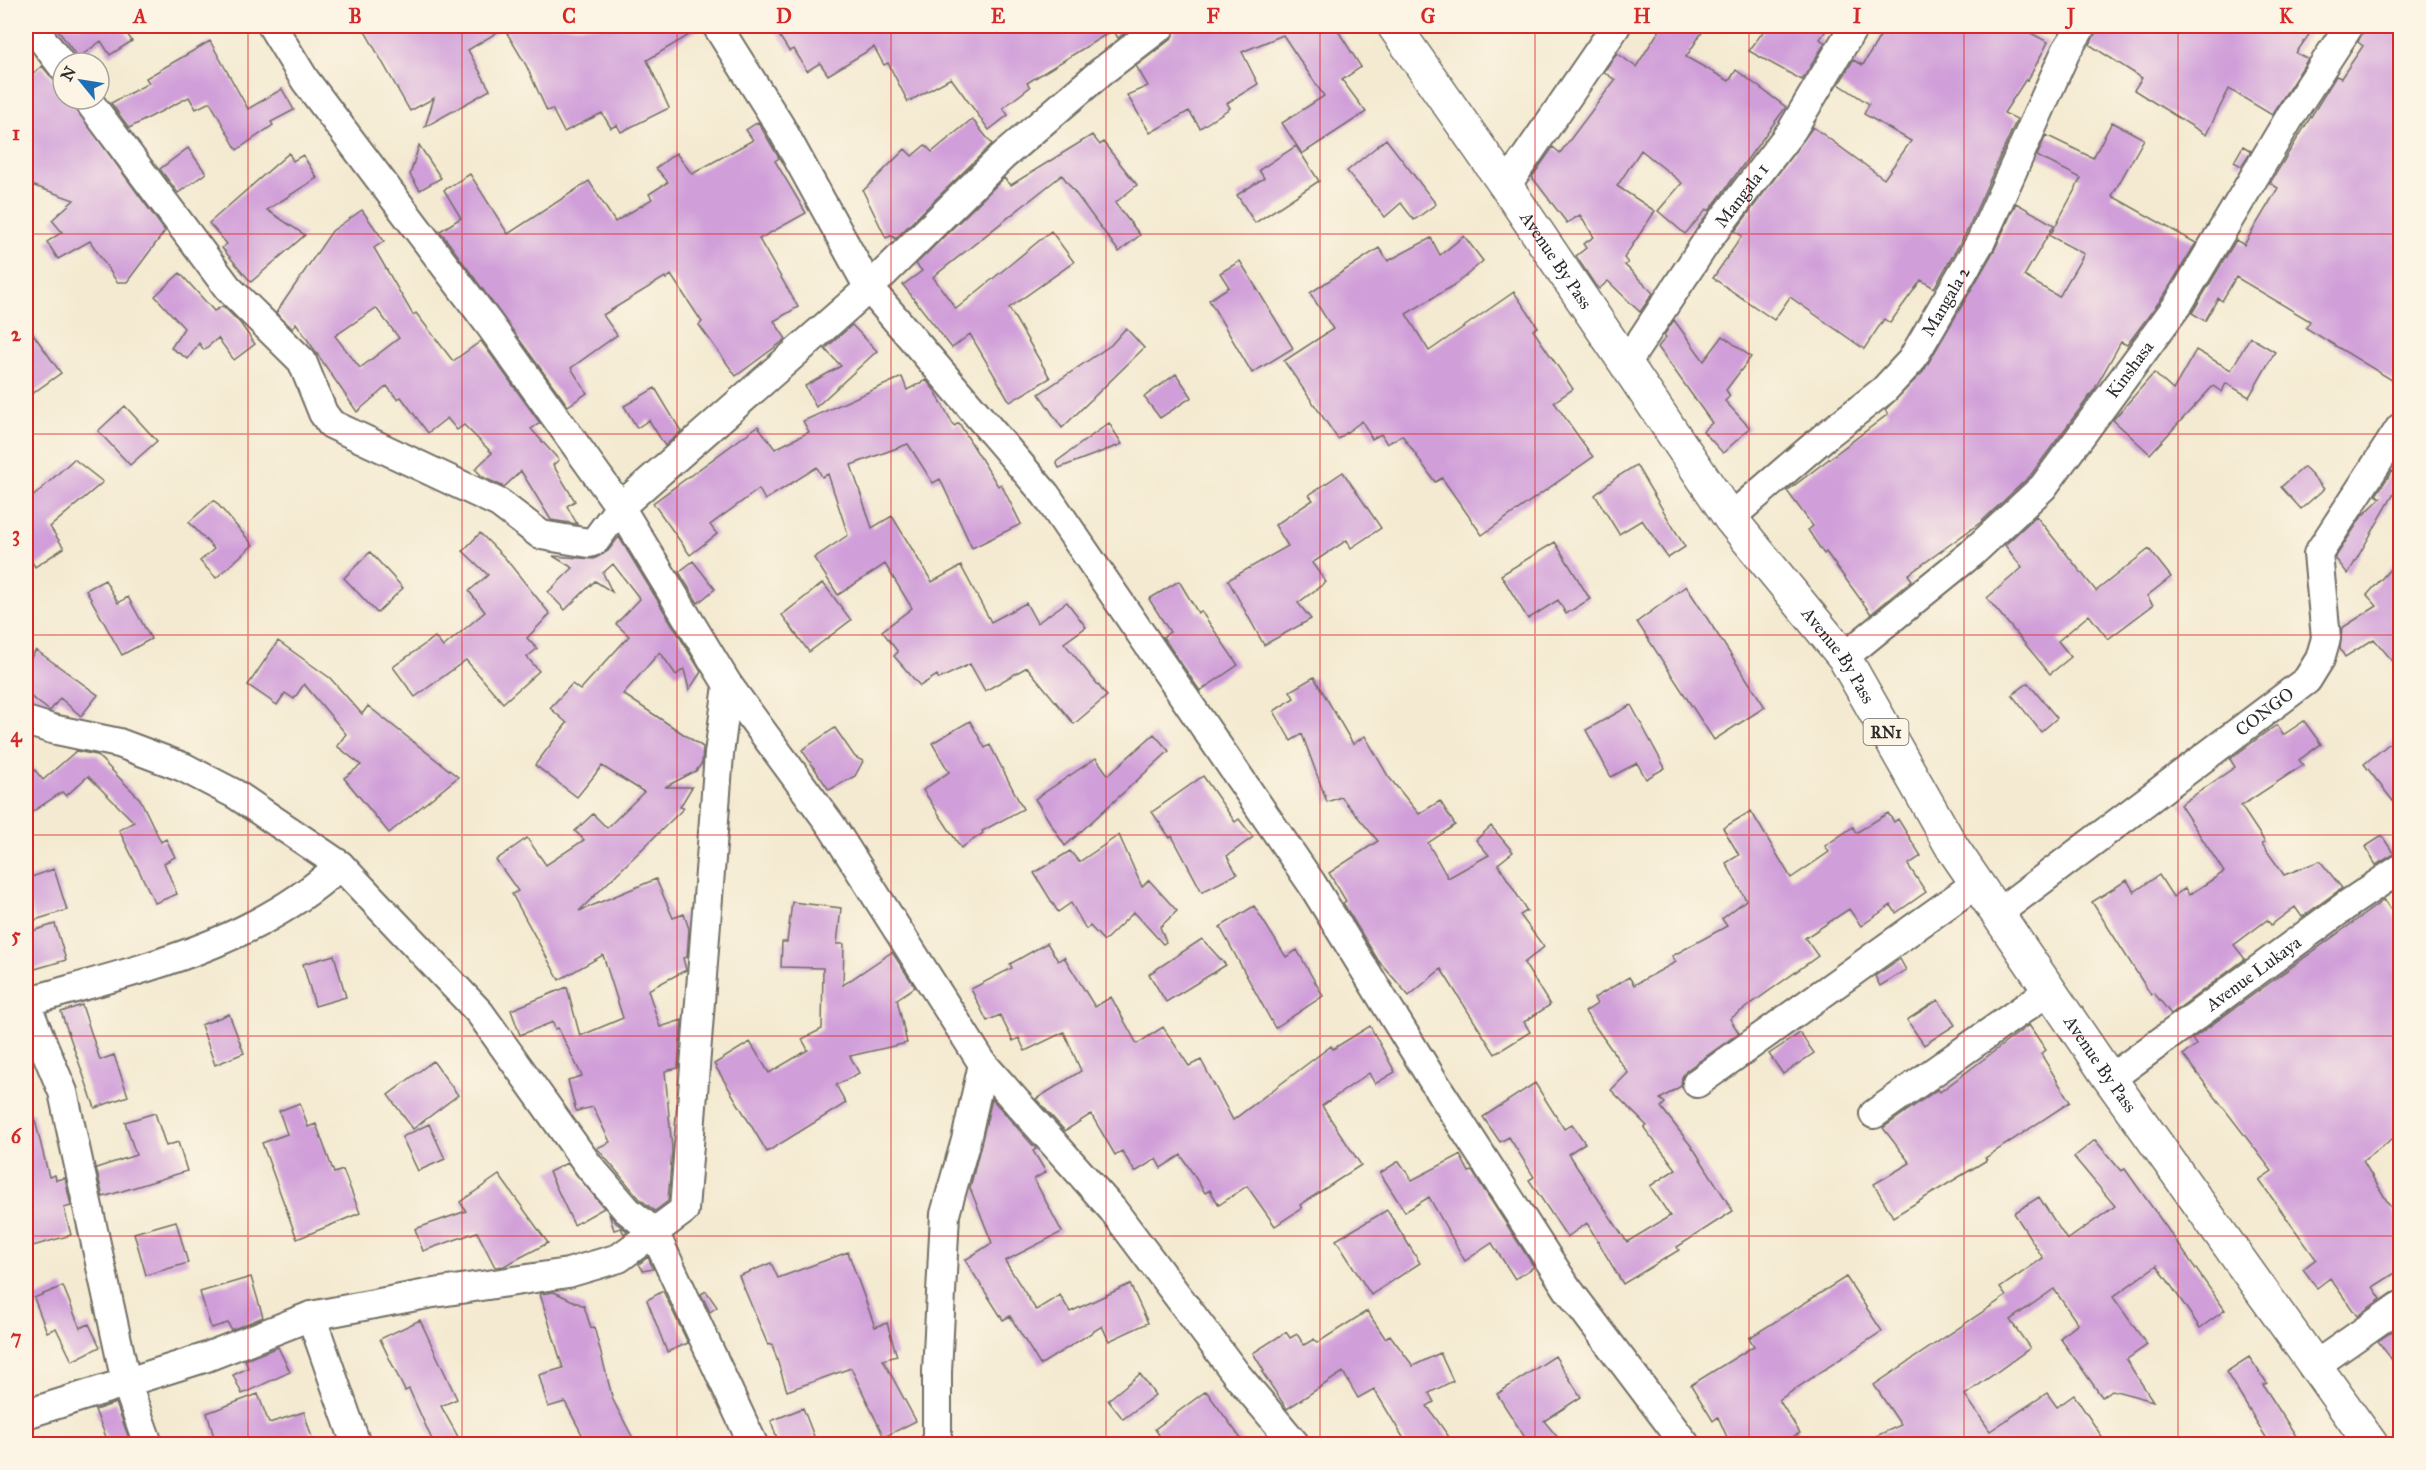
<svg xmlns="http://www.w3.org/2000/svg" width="2426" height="1470" viewBox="0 0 2426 1470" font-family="'IM FELL Great Primer',serif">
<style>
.building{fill:#d09ed9;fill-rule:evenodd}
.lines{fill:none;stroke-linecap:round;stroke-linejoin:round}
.street-casing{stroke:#716e65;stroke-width:32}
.highway-casing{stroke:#716e65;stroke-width:36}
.street{stroke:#fff;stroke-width:28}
.highway{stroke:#fff;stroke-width:33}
.grid{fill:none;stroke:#d62828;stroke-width:1.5;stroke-opacity:0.55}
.labels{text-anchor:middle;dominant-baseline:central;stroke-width:4.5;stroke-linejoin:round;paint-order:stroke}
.shield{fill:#fcf5e5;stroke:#6a6863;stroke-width:1.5}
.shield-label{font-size:16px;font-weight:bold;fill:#2b2b2b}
.street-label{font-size:18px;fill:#2b2b2b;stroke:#fcf5e5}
.neatline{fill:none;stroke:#d62828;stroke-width:2}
.grid-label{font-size:20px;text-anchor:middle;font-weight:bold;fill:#d62828}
</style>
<rect width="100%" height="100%" fill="#fcf5e5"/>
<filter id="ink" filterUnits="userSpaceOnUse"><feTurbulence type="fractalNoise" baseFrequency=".0167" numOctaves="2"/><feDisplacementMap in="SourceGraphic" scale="12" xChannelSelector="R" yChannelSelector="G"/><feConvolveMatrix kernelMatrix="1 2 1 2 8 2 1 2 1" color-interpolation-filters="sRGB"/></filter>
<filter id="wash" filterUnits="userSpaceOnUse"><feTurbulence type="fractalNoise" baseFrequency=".008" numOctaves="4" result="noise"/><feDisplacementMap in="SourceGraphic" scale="24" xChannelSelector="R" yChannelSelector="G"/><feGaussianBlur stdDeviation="1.35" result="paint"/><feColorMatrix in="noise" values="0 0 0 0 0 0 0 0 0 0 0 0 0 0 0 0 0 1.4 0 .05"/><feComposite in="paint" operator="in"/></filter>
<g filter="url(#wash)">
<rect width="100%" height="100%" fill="#f4ead1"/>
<g id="blocks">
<!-- building -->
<path class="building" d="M55,26H122L132,41L110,55L101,41L78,58Z
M362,26H701V28L647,60L669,108L621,132L617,125L611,128L602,113L564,132L552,109L547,111L526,65L504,28L468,50L490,90L425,127L434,98L410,111Z
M773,26H1135L1118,38L1113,30L1027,83L1030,87L1003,108L1008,115L989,130L951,78L908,102L888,63L884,65L874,47L828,75L820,63L807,71L794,49L789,51Z
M1177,26H1335L1361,67L1342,80L1366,112L1302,154L1282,123L1324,96L1283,35L1242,52L1258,84L1227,103L1230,108L1200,128L1189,111L1150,133L1127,95L1148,86L1136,66L1171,39Z
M1662,26H1706L1686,57L1729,81L1736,70L1786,107L1709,211L1707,209L1685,234L1658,211L1682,183L1641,150L1617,186L1655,211L1624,258L1628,263L1625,265L1653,293L1640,312L1608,281L1599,289L1595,285L1576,256L1586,248L1583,244L1594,237L1580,215L1567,223L1532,177L1553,147L1560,153L1615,80L1604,72L1617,53L1636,67Z
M1767,26H1829L1820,39L1825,43L1802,80L1749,51Z
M1886,26H2017L2048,42L2028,80L2026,79L2004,113L2017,119L1966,233L1934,288L1921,280L1890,323L1884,319L1864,349L1790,297L1774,320L1713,278L1742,236L1735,231L1813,127L1884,179L1911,141L1864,114L1869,104L1839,84L1853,60L1863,65Z
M2098,26H2315L2296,53L2308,59L2272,115L2229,89L2206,135L2134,90L2142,78L2090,45Z
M2365,26H2400V385L2306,328L2310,321L2236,277L2222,301L2218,298L2205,321L2192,313L2236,240L2244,245L2278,188L2270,183L2336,76L2341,78L2363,46L2358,42Z
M210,41L248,109L282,89L294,110L271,122L273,125L237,150L210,102L196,109L189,97L129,128L111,103L149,83L146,78Z
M42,66L63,91V99H69L165,231L127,282H117L90,241L58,259L47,242L62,232L52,220L74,200L26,183V79Z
M972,119L992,144L895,239L892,235L886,238L863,191L905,149L912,156L925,145L932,152Z
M758,122L779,158L775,161L806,213L759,239L798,307L774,321L786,339L736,376L699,325L702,322L671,275L666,279L665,277L603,315L617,335L571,368L587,393L568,406L440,231L461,218L444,190L470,174L508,234L589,181L615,222L652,199L649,194L668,182L656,168L676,153L692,174L753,140L746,130Z
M2112,122L2144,139L2112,196L2196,243L2165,294L2127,345L2121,342L2094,390L2030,476L1981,522L1908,575L1912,580L1871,614L1826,552L1824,554L1808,530L1813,526L1787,491L1888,414L1885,410L1923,372L1995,249L2016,203L2054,225L2024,276L2059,297L2084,254L2050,236L2081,178L2037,156L2046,135L2093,158Z
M1092,135L1100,145L1103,142L1137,185L1115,203L1140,235L1119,252L1062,175L933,277L956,309L1051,231L1074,262L1009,308L1050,378L1010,402L970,334L952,348L903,285L922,271L916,264L1004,178L1011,185Z
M1386,139L1436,204L1414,220L1401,203L1385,217L1347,171Z
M419,145L441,178L420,190L410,175Z
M1296,146L1319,181L1255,223L1237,195L1264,178L1259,170Z
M2243,146L2251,151L2241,166L2234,162Z
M188,148L206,173L178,193L160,169Z
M289,153L293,161L303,155L317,178L267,210L305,235L251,282L222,248L227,244L209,223Z
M362,210L384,241L374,248L413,315L416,313L453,361L481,341L540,423L531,429L559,460L553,465L575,501L567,506L577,524L551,520L521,471L504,487L483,477L475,469L492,453L464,425L457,430L447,418L428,433L401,397L397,399L387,386L357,412L296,323L293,329L276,313L332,231ZM376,308L399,338L360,368L335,336Z
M1464,236L1483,261L1456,284L1406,314L1429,351L1514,292L1538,327L1533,330L1573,389L1554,402L1593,457L1482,535L1442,478L1435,482L1402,435L1387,444L1381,434L1372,439L1362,421L1338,439L1284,361L1333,329L1310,293L1379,248L1388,261L1431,238L1440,255Z
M1240,261L1293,348L1252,373L1209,300L1229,287L1220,273Z
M180,273L214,311L223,306L240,323L255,344L234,360L218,338L204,350L199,343L188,359L171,348L184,328L155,296Z
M1674,320L1704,361L1723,336L1751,357L1726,390L1730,396L1725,401L1750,428L1723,453L1703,431L1712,423L1658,347L1666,337L1664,335Z
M26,324L61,373L26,398Z
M852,325L877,351L816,407L805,386L841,366L825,349Z
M1126,328L1144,348L1062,428L1039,394L1111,345Z
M2250,337L2275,352L2249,397L2226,383L2222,392L2213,386L2150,454L2113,420L2154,373L2173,390L2196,350L2231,370Z
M1176,374L1192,397L1160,418L1144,397Z
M902,377L907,390L926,380L935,391L954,426L959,423L998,486L1001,484L1021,524L972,548L940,479L933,483L908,444L851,465L872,528L892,516L932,582L961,566L991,622L1026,603L1037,623L1067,602L1086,627L1064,643L1107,696L1074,724L1027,667L985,691L970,664L939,679L937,675L920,686L894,656L898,652L882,631L912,608L885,564L838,595L814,558L848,535L828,474L822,477L817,467L765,500L759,489L710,525L717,534L690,555L653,503L758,426L775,449L809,432L803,421Z
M655,388L681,431L665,446L649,420L637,428L624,406Z
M125,406L157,441L130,465L98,431Z
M1109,423L1122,444L1059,468L1056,462Z
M74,459L103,482L50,527L64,548L35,567L26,552V503Z
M1636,465L1685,547L1668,558L1642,520L1619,534L1595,495L1617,477Z
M2304,467L2324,489L2301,509L2281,487Z
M2392,471L2400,476V483L2348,574L2335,558L2362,516L2381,498L2376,495Z
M1343,472L1381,528L1351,548L1347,540L1312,563L1326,582L1298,603L1311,619L1264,645L1228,580L1288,546L1275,525L1313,500L1309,495Z
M214,500L253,545L216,578L200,561L214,549L189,522Z
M2036,516L2096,591L2149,549L2171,577L2147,596L2153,605L2108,639L2089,615L2058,641L2071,657L2050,674L1987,598L2022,568L2005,545Z
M480,533L505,558L550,614L527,638L537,649L527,657L539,671L503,703L466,660L415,697L393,667L435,637L443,647L485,612L469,591L488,575L463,551Z
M619,537L701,672L689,690L684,669L676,675L660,652L623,694L703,747L702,763L696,771L665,787H692L680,807L684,808L579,911L656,879L673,918L684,914L689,929L687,957L683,958L686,970L648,990L660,1027L682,1020L678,1068L665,1071L672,1149L668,1201L655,1211L639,1198L597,1148L610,1142L593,1107L576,1111L568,1080L582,1076L558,1028L555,1029L553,1022L520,1035L511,1010L567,987L580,1036L623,1018L603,955L559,980L512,894L518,891L496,860L527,838L546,865L584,840L575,831L593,814L607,828L644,792L602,766L577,797L535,765L567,723L550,708L572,684L580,690L629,636L616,624L640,599L613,564L603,573L612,592L595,581L565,610L548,592L573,568L553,556L594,559L608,551Z
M1555,542L1590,599L1566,614L1558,600L1528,619L1501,575Z
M370,552L403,588L377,613L344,578Z
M2400,558V670L2374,639L2345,657L2340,649L2342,628L2377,606L2367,595Z
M693,561L715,589L698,603L679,572Z
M105,580L118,603L128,597L151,639L122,655L86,590Z
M1179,581L1198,613L1201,611L1238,665L1200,691L1163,637L1170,632L1149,599Z
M823,583L851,620L809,652L782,615Z
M1686,586L1765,707L1714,740L1637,622Z
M278,641L330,678L362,714L368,706L458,777L389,833L344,778L361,765L337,746L346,734L304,684L294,699L285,693L277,705L248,685Z
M36,650L98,695L81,716L60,698L50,711L26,693V665Z
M1314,677L1353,744L1365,736L1388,776L1419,814L1440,801L1455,825L1428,843L1448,878L1489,855L1476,840L1491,826L1513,852L1498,864L1527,911L1520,915L1544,947L1524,963L1550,1005L1524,1022L1530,1032L1495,1054L1441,969L1409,996L1378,960L1343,903L1346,901L1329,873L1378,841L1341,797L1327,802L1302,734L1291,741L1274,711L1294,698L1290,691Z
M2028,683L2057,718L2041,732L2012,695Z
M1631,705L1665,768L1646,779L1637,763L1611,777L1586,730Z
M970,721L985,748L990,745L1023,809L982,831L983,833L961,848L923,790L949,772L932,743Z
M2304,721L2321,744L2299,760L2303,765L2241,806L2265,842L2262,844L2284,875L2320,861L2342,888L2302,917L2295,907L2271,925L2267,920L2234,945L2245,959L2171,1014L2154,993L2151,995L2092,902L2127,880L2134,892L2159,875L2173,897L2185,888L2189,895L2224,872L2180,805L2235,767L2230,759L2265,733L2277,725L2283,735Z
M835,728L855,757L863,761L855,776L829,790L802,750Z
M1154,734L1169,751L1065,846L1035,799L1096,758L1108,775Z
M2400,735V810L2364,764Z
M76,751L97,755L140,799L161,842L166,839L175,857L164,863L177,894L155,903L119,830L134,822L88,776L66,796L62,792L26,816V759L43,780Z
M1203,776L1235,822L1239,819L1253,837L1227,856L1237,874L1202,892L1172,836L1170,838L1152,812Z
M1751,811L1791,878L1829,852L1825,846L1853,827L1856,833L1888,813L1894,822L1898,819L1921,856L1908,865L1926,892L1896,913L1891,905L1861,926L1849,909L1805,938L1818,956L1730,1019L1739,1033L1687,1070L1682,1077L1681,1086L1660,1099L1665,1103L1661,1107L1695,1151L1733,1211L1677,1247L1679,1250L1623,1284L1587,1223L1567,1237L1529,1180L1534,1177L1509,1137L1500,1142L1483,1117L1535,1083L1564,1129L1572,1124L1585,1143L1568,1154L1627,1242L1670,1216L1650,1186L1676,1169L1644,1128L1647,1126L1611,1090L1628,1073L1585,1012L1597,1004L1594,998L1629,977L1634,985L1676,962L1672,956L1727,926L1722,919L1746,900L1726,863L1739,855L1723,828Z
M1119,835L1142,887L1149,880L1177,911L1160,927L1166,942L1163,944L1134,912L1104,941L1090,926L1086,929L1071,903L1058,912L1034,873L1070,851L1079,862Z
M2382,836L2394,854L2376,865L2365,847Z
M54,869L67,910L35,920L26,892V879Z
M2384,900L2400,923V1133L2363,1161L2400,1223V1270L2373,1287L2381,1299L2357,1316L2330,1278L2317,1288L2303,1269L2316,1259L2259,1180L2272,1171L2183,1055L2196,1045L2192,1039Z
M792,902L841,908L837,944H844L843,985L892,952L915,987L897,999L907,1043L850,1056L859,1073L836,1085L846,1103L767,1152L714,1064L750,1042L769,1073L808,1050L802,1039L822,1029L823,968L781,967L782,942H787Z
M1254,906L1286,957L1297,950L1323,996L1275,1028L1220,927Z
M55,924L66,960L35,969L26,933Z
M1202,939L1226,965L1166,1002L1149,974Z
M1047,943L1058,961L1064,957L1095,1007L1111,997L1137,1044L1163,1027L1189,1066L1201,1060L1233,1120L1331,1046L1333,1049L1370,1026L1395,1072L1375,1084L1369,1073L1322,1106L1361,1165L1300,1205L1302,1208L1275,1226L1247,1186L1219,1205L1210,1190L1205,1193L1181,1155L1161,1168L1156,1159L1135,1172L1122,1151L1115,1155L1091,1114L1065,1131L1036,1099L1081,1071L1064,1032L1025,1051L1019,1038L1013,1041L1000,1015L987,1021L971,989L1012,968L1010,964Z
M334,955L346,997L315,1006L303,964Z
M1900,959L1906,970L1880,986L1875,976Z
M1938,1000L1955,1025L1924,1045L1907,1020Z
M82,1005L100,1060L114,1055L128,1096L95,1108L61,1012Z
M229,1014L244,1053L215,1065L201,1025Z
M2029,1025L2046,1050L2041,1054L2070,1102L1985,1158L1987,1160L1893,1217L1874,1184L1910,1163L1883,1128L1938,1089L1940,1092Z
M1800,1033L1814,1053L1783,1074L1769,1054Z
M433,1061L458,1095L413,1129L388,1095Z
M992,1099L1036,1149L1033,1151L1046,1172L1034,1179L1062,1232L1005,1261L1036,1310L1060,1295L1070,1312L1130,1284L1148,1323L1109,1341L1102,1326L1040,1365L1010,1316L1003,1320L965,1260L992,1243L970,1188Z
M300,1103L308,1127L316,1124L334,1173L343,1170L360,1213L297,1239L262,1143L287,1134L279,1111Z
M33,1112L49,1177L55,1175L56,1180L65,1178L71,1206L64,1208L71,1235L26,1248V1113Z
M155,1113L166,1146L178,1142L187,1171L103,1197L96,1168L136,1155L125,1122Z
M429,1124L445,1159L418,1171L402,1137Z
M2095,1140L2121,1171L2125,1169L2225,1310L2200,1328L2157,1265L2113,1297L2147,1345L2126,1360L2153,1401L2112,1390L2102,1397L2060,1338L2078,1324L2054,1289L2010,1320L2030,1348L1965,1395L1990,1431L2047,1393L2057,1407L2074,1395L2107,1444H1858L1901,1425L1874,1385L2006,1296L2000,1288L2043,1258L2014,1213L2039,1197L2067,1240L2115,1206L2074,1157Z
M1460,1155L1469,1172L1472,1171L1534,1267L1515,1279L1492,1243L1465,1261L1429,1197L1405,1212L1380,1173L1399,1161L1412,1180Z
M567,1163L604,1208L574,1225L549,1172Z
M499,1175L548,1243L504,1266L495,1267L477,1232L423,1251L415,1229L466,1211L460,1202Z
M1387,1210L1420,1263L1371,1295L1336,1240Z
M609,1214L616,1223L627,1231L624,1234L621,1228L614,1230Z
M176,1221L188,1263L146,1275L134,1233Z
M848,1252L875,1327L887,1323L897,1356L883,1360L916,1421L884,1437L851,1368L787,1391L772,1344L768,1345L739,1276L771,1263L778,1278Z
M648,1257L653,1269L643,1271L639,1264Z
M251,1277L263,1317L231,1330L228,1323L211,1328L200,1292Z
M1846,1277L1882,1331L1779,1400L1800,1433L1780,1444H1730L1718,1417L1713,1421L1691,1385L1754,1346L1749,1338Z
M63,1286L80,1328L89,1324L100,1347L72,1361L56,1328L47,1332L34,1298Z
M663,1291L688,1343L667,1352L647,1300Z
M706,1291L717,1307L710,1312L701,1294Z
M554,1292L584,1306L591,1328L594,1327L613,1400L636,1444H587L565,1402L548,1407L539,1375L563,1368L540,1294Z
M1367,1311L1385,1338L1390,1335L1413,1366L1440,1353L1453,1381L1429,1393L1434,1402L1427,1406L1454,1444H1407L1374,1389L1358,1398L1343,1372L1287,1409L1262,1372L1264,1371L1253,1353L1286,1332L1290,1338L1297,1334L1304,1345L1314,1339L1317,1343Z
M420,1320L457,1399L441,1406L462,1444H434L409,1389L405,1391L380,1339Z
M2400,1326V1371L2378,1341Z
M278,1347L290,1372L242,1394L233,1375L248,1368L245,1360Z
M1555,1356L1581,1397L1544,1421L1563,1444H1529L1497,1394Z
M2249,1357L2267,1383L2263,1385L2296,1436L2283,1444H2270L2226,1372Z
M1140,1374L1155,1395L1123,1419L1108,1400Z
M1206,1391L1245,1444H1165L1155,1429Z
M258,1394L269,1423L304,1412L313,1441L300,1444H216L207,1413Z
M116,1403L131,1444H109L95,1410Z
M803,1408L817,1444H779L771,1421Z"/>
</g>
</g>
<g filter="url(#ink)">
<use href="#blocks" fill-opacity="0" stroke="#716e65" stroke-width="1.5"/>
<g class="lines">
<defs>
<g id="street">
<path d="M32,26L63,67"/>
<path d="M272,26L305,80L489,324L620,507L728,685L831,825L983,1064L1113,1210L1237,1375L1295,1444"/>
<path d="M717,26L780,126L869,288L1046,495L1312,884L1432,1079L1567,1288L1685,1444"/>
<path d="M87,99L228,288L302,361L323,413L331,424L499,503L541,535L589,543L595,541L620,507L869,288L1002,157L1101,72L1161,26"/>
<path d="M1506,186L1616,26"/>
<path id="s1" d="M1625,365L1709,238L1792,130L1854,26"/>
<path id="s2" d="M1730,518L1823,438L1884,390L1911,361L1981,241L2066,51L2082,26"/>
<path id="s3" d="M1844,657L1971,554L2043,487L2179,303L2293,112L2349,26"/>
<path d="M26,721L52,729L119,743L183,767L235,794L340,865L480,1013L589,1166L627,1210L654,1232L753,1444"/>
<path id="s4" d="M1998,913L2307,680L2320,659L2326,638L2318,554L2400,428"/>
<path d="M26,1002C136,970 254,946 340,865"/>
<path d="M26,1004L63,1092L126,1382L148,1444"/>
<path id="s5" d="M2110,1079L2348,904L2400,869"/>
<path d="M1697,1083L1977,883"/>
<path d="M1874,1114L2050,990"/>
<path d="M311,1316L356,1444"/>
<path d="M2313,1367L2400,1306"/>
<path d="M26,1414L204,1358L311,1316L427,1294L568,1273L619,1258L684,1210L719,754L728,685"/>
<path d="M937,1444V1372L945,1214L966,1140L983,1064"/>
</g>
<g id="highway">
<path id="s6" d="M1394,26L1506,186L1730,518L1844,657L1952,847L2110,1079L2371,1444"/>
</g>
</defs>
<!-- street casing -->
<use href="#street" class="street-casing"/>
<!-- highway casing -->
<use href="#highway" class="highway-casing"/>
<!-- street -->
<use href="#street" class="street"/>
<!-- highway -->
<use href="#highway" class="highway"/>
</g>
</g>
<!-- grid -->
<path class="grid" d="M248,26V1444M462,26V1444M677,26V1444M891,26V1444M1106,26V1444M1320,26V1444M1535,26V1444M1749,26V1444M1964,26V1444M2178,26V1444M26,234H2400M26,434H2400M26,635H2400M26,835H2400M26,1036H2400M26,1236H2400"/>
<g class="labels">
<!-- shield labels -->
<rect class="shield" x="1863.5" y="719" width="45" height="26" rx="4.5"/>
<g class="shield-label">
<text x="1886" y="732">RN1</text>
</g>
<!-- street labels -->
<g class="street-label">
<text stroke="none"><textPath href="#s1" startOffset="206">Mangala 1</textPath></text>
<text stroke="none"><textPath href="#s6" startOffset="285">Avenue By Pass</textPath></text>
<text stroke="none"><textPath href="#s2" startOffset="309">Mangala 2</textPath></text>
<text stroke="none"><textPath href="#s3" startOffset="408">Kinshasa</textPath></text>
<text stroke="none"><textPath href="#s6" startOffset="771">Avenue By Pass</textPath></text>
<text stroke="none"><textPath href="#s4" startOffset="334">CONGO</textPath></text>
<text stroke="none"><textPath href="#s5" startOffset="178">Avenue Lukaya</textPath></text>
<text stroke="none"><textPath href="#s6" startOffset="1257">Avenue By Pass</textPath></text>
</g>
</g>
<!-- margin -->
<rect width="2426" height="1470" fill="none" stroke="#fcf5e5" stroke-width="66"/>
<!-- north arrow -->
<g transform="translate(81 81) rotate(300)"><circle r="28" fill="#fcf5e5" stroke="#a8a49b" stroke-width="1.5"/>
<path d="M0-4.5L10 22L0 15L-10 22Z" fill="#1f6fb2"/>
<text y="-9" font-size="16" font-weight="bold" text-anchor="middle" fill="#2b2b2b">N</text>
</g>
<rect x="33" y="33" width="2360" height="1404" class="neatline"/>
<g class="grid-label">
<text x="140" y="23">A</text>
<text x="355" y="23">B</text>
<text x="569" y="23">C</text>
<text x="784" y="23">D</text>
<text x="998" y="23">E</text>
<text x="1213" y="23">F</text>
<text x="1428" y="23">G</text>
<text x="1642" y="23">H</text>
<text x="1857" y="23">I</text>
<text x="2071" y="23">J</text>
<text x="2286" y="23">K</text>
<text x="16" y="140">1</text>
<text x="16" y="341">2</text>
<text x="16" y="541">3</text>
<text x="16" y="742">4</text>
<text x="16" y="942">5</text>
<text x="16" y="1143">6</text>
<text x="16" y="1344">7</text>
</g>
</svg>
